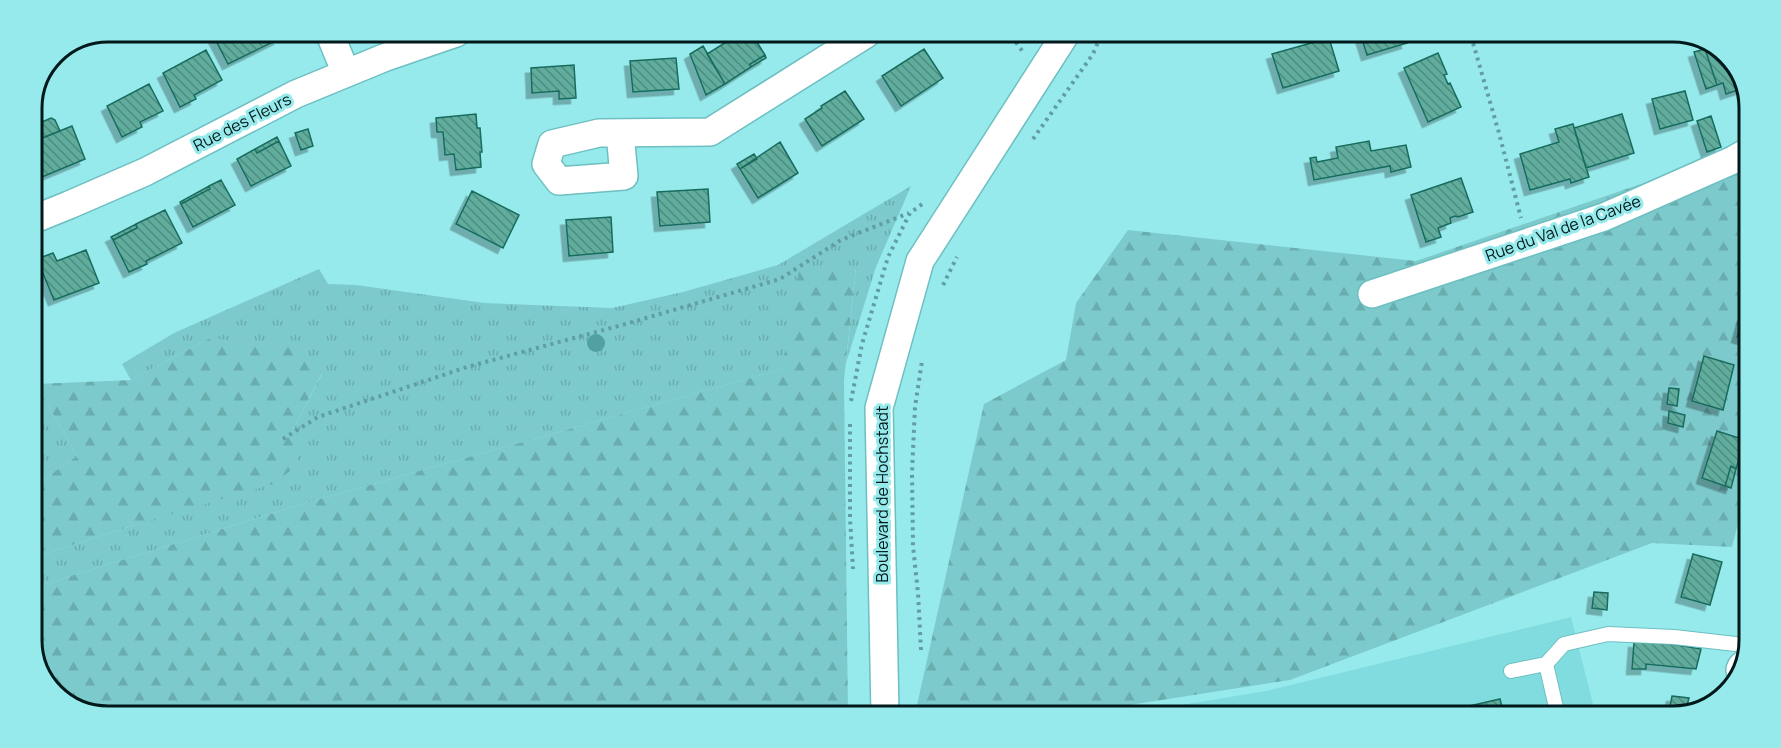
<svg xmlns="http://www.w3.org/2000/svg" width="1781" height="748" viewBox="0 0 1781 748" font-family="Manrope,sans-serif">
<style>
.built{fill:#80dcdf}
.grass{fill:url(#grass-tufts)}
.forest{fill:url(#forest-firs)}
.building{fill:url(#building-back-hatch);stroke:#196c5e;stroke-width:1.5;filter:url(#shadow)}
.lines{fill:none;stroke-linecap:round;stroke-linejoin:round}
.service-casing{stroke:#6dbfc1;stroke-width:16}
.minor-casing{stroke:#6dbfc1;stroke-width:30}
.secondary-casing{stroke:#6dbfc1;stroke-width:36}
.path{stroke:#609e9f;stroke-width:4;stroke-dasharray:3 4.5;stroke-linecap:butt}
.service{stroke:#fff;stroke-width:14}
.minor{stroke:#fff;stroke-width:27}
.secondary{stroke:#fff;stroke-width:33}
.tree{fill:#51a0a2}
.labels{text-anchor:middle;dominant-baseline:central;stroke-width:6;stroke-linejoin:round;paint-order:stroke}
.street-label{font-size:16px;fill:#01191a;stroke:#97eaec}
.rim{fill:none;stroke:#01191a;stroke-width:3}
</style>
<defs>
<pattern id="grass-tufts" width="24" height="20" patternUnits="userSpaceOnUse" patternTransform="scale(1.5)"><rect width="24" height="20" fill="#7dcacc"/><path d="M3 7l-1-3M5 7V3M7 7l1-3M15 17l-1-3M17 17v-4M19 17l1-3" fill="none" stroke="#6aadaf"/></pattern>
<pattern id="forest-firs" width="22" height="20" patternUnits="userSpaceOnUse" patternTransform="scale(1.5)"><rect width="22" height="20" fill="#7dcacc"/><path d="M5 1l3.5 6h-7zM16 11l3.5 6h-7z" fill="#6aadaf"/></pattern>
<pattern id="building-back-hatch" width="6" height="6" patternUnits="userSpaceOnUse" patternTransform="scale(1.5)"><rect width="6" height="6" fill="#61ad9d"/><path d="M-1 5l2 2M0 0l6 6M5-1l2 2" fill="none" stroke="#4e8c7f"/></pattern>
<filter id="shadow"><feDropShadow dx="-5.5" dy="5.5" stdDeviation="0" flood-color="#0004"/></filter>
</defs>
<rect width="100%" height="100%" fill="#97eaec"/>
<!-- built -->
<path class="built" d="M1571,617L1596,716L1121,715L1266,691Z"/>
<!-- grass -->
<path class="grass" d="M911,186L876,267L846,363L856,268L783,369L309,502L32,588V558L141,523L291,434L322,374L210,338L131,380L122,364L174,333L319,269L328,284L356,285L485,303L612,308L683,292L778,265Z
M32,383H34V389L36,384L77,456L41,481L32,484Z"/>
<!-- forest -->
<path class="forest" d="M1749,147L1745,496L1732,547L1652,543L1290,680L1072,714H915L984,404L1066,360L1076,303L1128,230L1416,261Z
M856,267L844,380L848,714L79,711L47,686L32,645V588L309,502L783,369L799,270Z
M210,338L303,349L322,373L291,434L299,464L273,484L141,523L32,558V484L41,481L77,456L36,384L131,380Z"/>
<!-- building -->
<path class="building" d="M219,32H275L279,39L228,64L213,35Z
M739,34H752L765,55L750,64L751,67L725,84L707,54Z
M1361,36H1405L1407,43L1367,55Z
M1329,38L1339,71L1283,88L1272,54Z
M703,46L725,84L706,95L690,54Z
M1713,46L1734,62L1744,88L1726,94L1723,83L1717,85L1705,49Z
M924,49L943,78L901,106L882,76Z
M1705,49L1717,85L1706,89L1694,52Z
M206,50L222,80L194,95L196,99L180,107L163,73Z
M1438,53L1447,74L1444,75L1448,84L1450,83L1461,107L1428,122L1404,68Z
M765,55L766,58L751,67L750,64Z
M676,58L679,89L633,92L630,61Z
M574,65L576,98L559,99V91L532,93L531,68Z
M149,84L163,111L140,122L142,127L122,137L107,106Z
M845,91L864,119L822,146L805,119L822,108L821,106Z
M1685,91L1693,120L1660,129L1652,99Z
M476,114L477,128H480L482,152H480L481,167L456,170L454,154L445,155L443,132H437L436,118Z
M1622,114L1634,153L1586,168L1574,128Z
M1711,116L1721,147L1707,152L1697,121Z
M51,118L55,120L60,131L40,139L35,125Z
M1573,124L1589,177L1571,183L1570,179L1530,190L1520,154L1559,142L1555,129Z
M72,126L85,159L42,177L32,153V142Z
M308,129L313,146L301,150L295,133Z
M277,137L279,141L257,153L255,149Z
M279,141L291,166L251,186L237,159L255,149L257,153Z
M1369,141L1371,151L1406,145L1411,167L1391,172L1390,166L1314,180L1310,158L1316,157L1317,162L1338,158L1336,147Z
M780,142L798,173L758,198L740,169Z
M754,154L757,159L740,169L737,164Z
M1461,178L1473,212L1458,217L1455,216L1450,218L1451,223L1438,228L1441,237L1426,242L1411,195Z
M221,180L235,205L193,227L181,204L210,189L209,186Z
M209,186L210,189L181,204L180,202Z
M708,189L710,222L660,226L657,192Z
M472,191L519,215L503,248L456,224Z
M165,210L182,243L146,261L147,264L129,272L113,240L137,228L136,224Z
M611,217L613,252L569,256L566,220Z
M136,224L137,228L113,240L111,237Z
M86,250L99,283L54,300L37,259L53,253L57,261Z
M1743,316L1747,318V340L1737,337Z
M1704,356L1734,365L1723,410L1692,401Z
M1669,388L1679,389L1677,406L1667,404Z
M1669,411L1685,415L1683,427L1668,423Z
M1717,431L1745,440L1736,469L1731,466L1725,486L1702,478Z
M1731,466L1736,469L1731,488L1725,486Z
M1693,554L1722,562L1710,605L1681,597Z
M1594,592L1608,593L1607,610L1592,608Z
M1634,642L1672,644L1701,649L1696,669L1646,664V669H1632Z
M1672,696L1689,698L1685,713L1668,716Z
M1500,699L1504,716H1426Z"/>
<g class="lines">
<defs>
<path id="service" d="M1546,664L1564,644L1608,634L1674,637L1744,645
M1511,671L1546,664L1558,716"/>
<path id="minor" d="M329,32L346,73
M620,133L624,176L559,181L546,164L552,144L599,133L710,132L866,34
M32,220L69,205L145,172L296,94L386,57L456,33
M1372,294L1604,217L1733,160L1749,151
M885,714L879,408L920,261L1065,35"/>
<path id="secondary" d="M1743,670L1744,668"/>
</defs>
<!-- service casing -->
<use href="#service" class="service-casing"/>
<!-- minor casing -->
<use href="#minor" class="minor-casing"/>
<!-- secondary casing -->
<use href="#secondary" class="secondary-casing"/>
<!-- path -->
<path class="path" d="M1016,35L1015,41L1023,52
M1471,36L1499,133L1521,218
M1033,139L1093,54L1101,35
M943,285L957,257
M851,401L862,344L888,257L910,213L925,202
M850,424V518L853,569
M283,439L318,417L467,367L622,325L780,279L841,240L909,213
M921,650L918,593L913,546L912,473L915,407L922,361"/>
<!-- service -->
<use href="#service" class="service"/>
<!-- minor -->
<use href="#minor" class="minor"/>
<!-- secondary -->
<use href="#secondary" class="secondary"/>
</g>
<!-- trees -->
<circle class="tree" cx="596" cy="343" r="9"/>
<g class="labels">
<!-- street labels -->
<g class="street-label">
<text transform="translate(242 122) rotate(-27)">Rue des Fleurs</text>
<text transform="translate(1563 228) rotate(-20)">Rue du Val de la Cavée</text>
<text transform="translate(882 494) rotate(-90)">Boulevard de Hochstadt</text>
</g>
</g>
<!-- crop -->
<path d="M0 0H1781V748H0ZM108 42H1673A66 66 0 0 1 1739 108V640A66 66 0 0 1 1673 706H108A66 66 0 0 1 42 640V108A66 66 0 0 1 108 42Z" fill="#97eaec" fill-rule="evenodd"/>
<path class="rim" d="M108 42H1673A66 66 0 0 1 1739 108V640A66 66 0 0 1 1673 706H108A66 66 0 0 1 42 640V108A66 66 0 0 1 108 42Z"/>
</svg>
